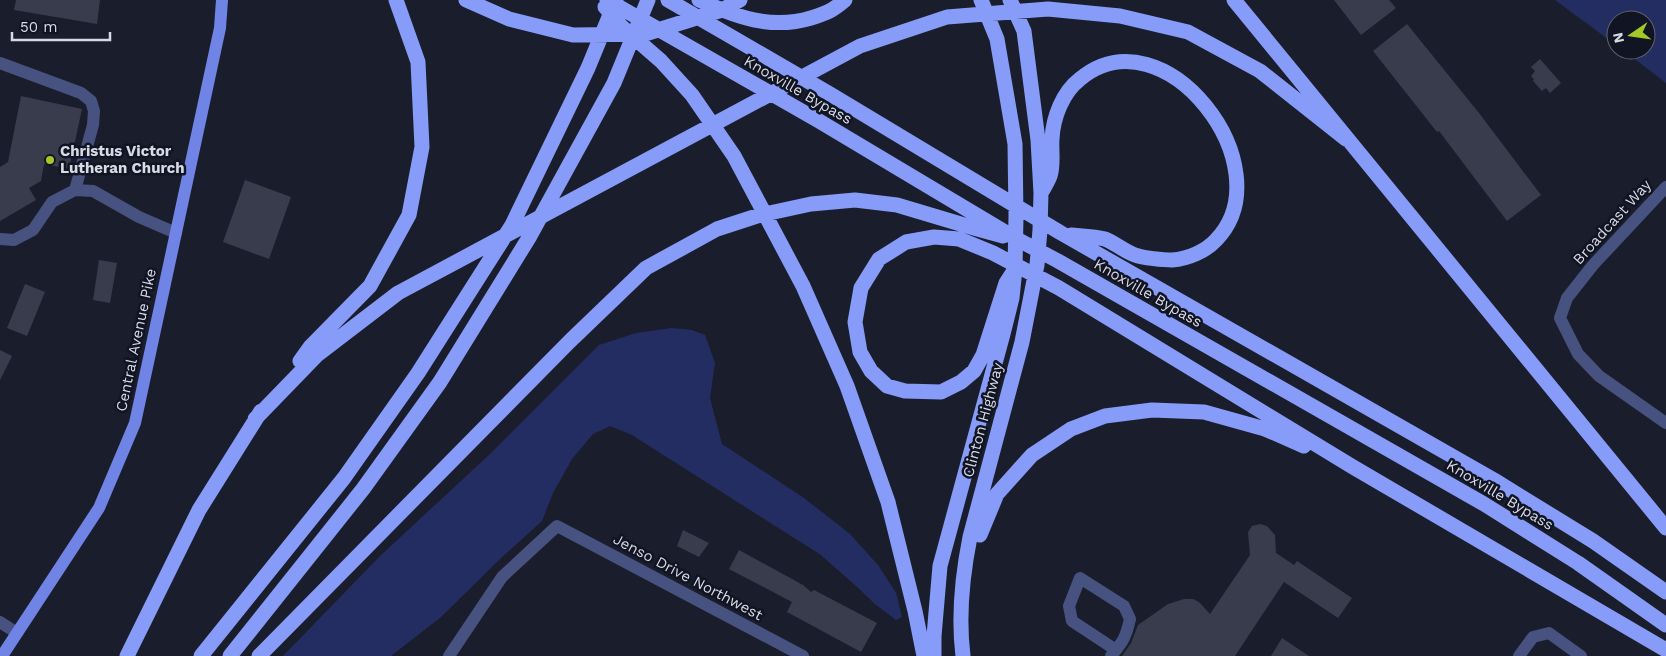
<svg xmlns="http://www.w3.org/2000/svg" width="1666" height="656" viewBox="0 0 1666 656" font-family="'Work Sans',sans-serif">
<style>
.green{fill:#242d62}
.building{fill:#383c4c}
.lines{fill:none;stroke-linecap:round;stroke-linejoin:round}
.minor{stroke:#475281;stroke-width:12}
.major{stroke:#7084e5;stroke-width:12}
.highway{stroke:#879cf8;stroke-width:15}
.poi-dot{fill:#a3c927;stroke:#111422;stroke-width:2}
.labels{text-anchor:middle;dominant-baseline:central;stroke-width:5;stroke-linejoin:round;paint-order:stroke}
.street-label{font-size:15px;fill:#d7dae4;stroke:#111422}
.poi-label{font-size:15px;font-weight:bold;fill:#d7dae4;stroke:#111422;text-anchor:start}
</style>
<rect width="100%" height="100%" fill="#1a1e2c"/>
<!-- green -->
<path class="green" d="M1555,0H1666V83L1623,50H1646V20H1616V45Z
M672,328L692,330L705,335L715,363L710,398L722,444L804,498L850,534L878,565L896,593L902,617L896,620L875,604L856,586L821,555L632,435L610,426L593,434L572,459L553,493L542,521L499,560L441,617L391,656H283L380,556L490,454L599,345L636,333Z"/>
<!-- building -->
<path class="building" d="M16,0H100L97,24L14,10Z
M1334,0H1389L1396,8L1361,35Z
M1407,24L1479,113L1541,195L1507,221L1439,131L1437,132L1373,51Z
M1540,59L1561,83L1550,93L1546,88L1542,91L1533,81L1534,79L1531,76L1535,71L1531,67Z
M21,96L82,109L69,169L44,164L41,181L29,188L36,200L0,221V167L8,162Z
M245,180L291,197L269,259L223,242Z
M99,260L117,263L110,303L93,300Z
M25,284L45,292L27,336L7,328Z
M0,350L12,356L0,380Z
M1260,524L1267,526L1275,535L1276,553L1294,565L1297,561L1352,598L1338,618L1284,582L1235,656H1122L1131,643L1138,625L1168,604L1184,599H1193L1199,602L1210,614L1250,555L1248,532L1252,526Z
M683,530L709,543L699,557L677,546Z
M739,550L803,585L811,592L814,590L877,623L861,652L787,612L792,602L729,569Z
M1282,638L1309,656H1271Z"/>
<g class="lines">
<!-- minor -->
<path class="minor" d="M0,63L81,93L91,101L94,111L93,125L75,190
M1666,187L1593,265L1567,298L1560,318L1578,354L1599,376L1666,423
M0,239L14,240L33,230L52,202L75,190L93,191L139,217L176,233
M0,622L17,633
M449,656L502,577L557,526L803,656
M1111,656C1123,642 1126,637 1130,619L1124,606L1080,578L1069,606L1072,621L1116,650
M1519,656L1533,637L1549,633L1581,656"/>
<!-- major -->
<path class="major" d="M2,656L99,508L135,423L220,28L222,0"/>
<!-- highway -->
<path class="highway" d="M466,0L509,19L573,35L645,34L722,10L740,0
M607,0L819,121L1015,238L1058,261L1484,504L1578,563L1666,625
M668,0L830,94L1061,233L1494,480L1593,541L1666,592
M699,0C736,17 771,30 811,18C827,13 832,11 845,0
M1234,0L1666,528
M605,7L622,27L661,61L692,95L734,156L803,286L847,386L888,502L915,611L924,656
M1041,193C1044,188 1048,182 1050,176C1054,165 1051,150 1052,139C1053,117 1063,92 1080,79C1164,9 1286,168 1216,240C1206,251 1188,259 1172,260C1164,260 1143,258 1135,255C1124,251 1115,243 1105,239C1094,236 1082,236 1071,235
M1015,269L1006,283L983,355L974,371L961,382L941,392L905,391L887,386L871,371L860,352L855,322L861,288L879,259L906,242L934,237L959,239L993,253L1059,288L1353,467L1666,650
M300,361L310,347L370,286L409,215L422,147L418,62L396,0
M255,419L317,355L398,293L860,46L947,17L1048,9L1120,16L1188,32L1260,71L1346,139
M980,535L997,494L1032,455L1071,429L1105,416L1152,410L1204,412L1265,429L1304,446
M127,656L199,510L261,411
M201,656L344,478L418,373L512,225L588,68L616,0
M230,656L363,489L440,382L530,236L614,83L648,0
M259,656L570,341L646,268L717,229L760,215L811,204L855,200L897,205L974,228L1003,236
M934,656V636L940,566L1003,334L1012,298L1015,269L1016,216L1015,144L997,39L981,0
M963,656C958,616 962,577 970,537L1022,342L1037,265L1040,230L1041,193L1038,140L1024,31L1010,0"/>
</g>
<!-- markers -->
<circle class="poi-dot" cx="50" cy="160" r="5"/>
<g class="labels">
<!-- street labels -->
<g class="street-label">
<text transform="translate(798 90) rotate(30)">Knoxville Bypass</text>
<text transform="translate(1612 222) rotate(-48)">Broadcast Way</text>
<text transform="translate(1148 293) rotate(30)">Knoxville Bypass</text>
<text transform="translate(136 340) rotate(-78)">Central Avenue Pike</text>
<text transform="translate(983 420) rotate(-75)">Clinton Highway</text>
<text transform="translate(1500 495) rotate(31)">Knoxville Bypass</text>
<text transform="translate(688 577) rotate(28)">Jenso Drive Northwest</text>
</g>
<!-- poi labels -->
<g class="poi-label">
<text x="60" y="151">Christus Victor<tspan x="60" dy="17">Lutheran Church</tspan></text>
</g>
</g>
<!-- north arrow -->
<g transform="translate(1631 35) rotate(257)"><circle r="24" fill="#111422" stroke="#606370"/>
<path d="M0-4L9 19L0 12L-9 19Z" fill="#a3c927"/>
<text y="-8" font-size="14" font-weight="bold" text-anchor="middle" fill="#d7dae4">N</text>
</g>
<!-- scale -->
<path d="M12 32v8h98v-8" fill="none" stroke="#d7dae4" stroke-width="2.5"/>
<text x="20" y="32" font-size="15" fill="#d7dae4" stroke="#111422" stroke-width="4" paint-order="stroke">50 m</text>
</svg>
